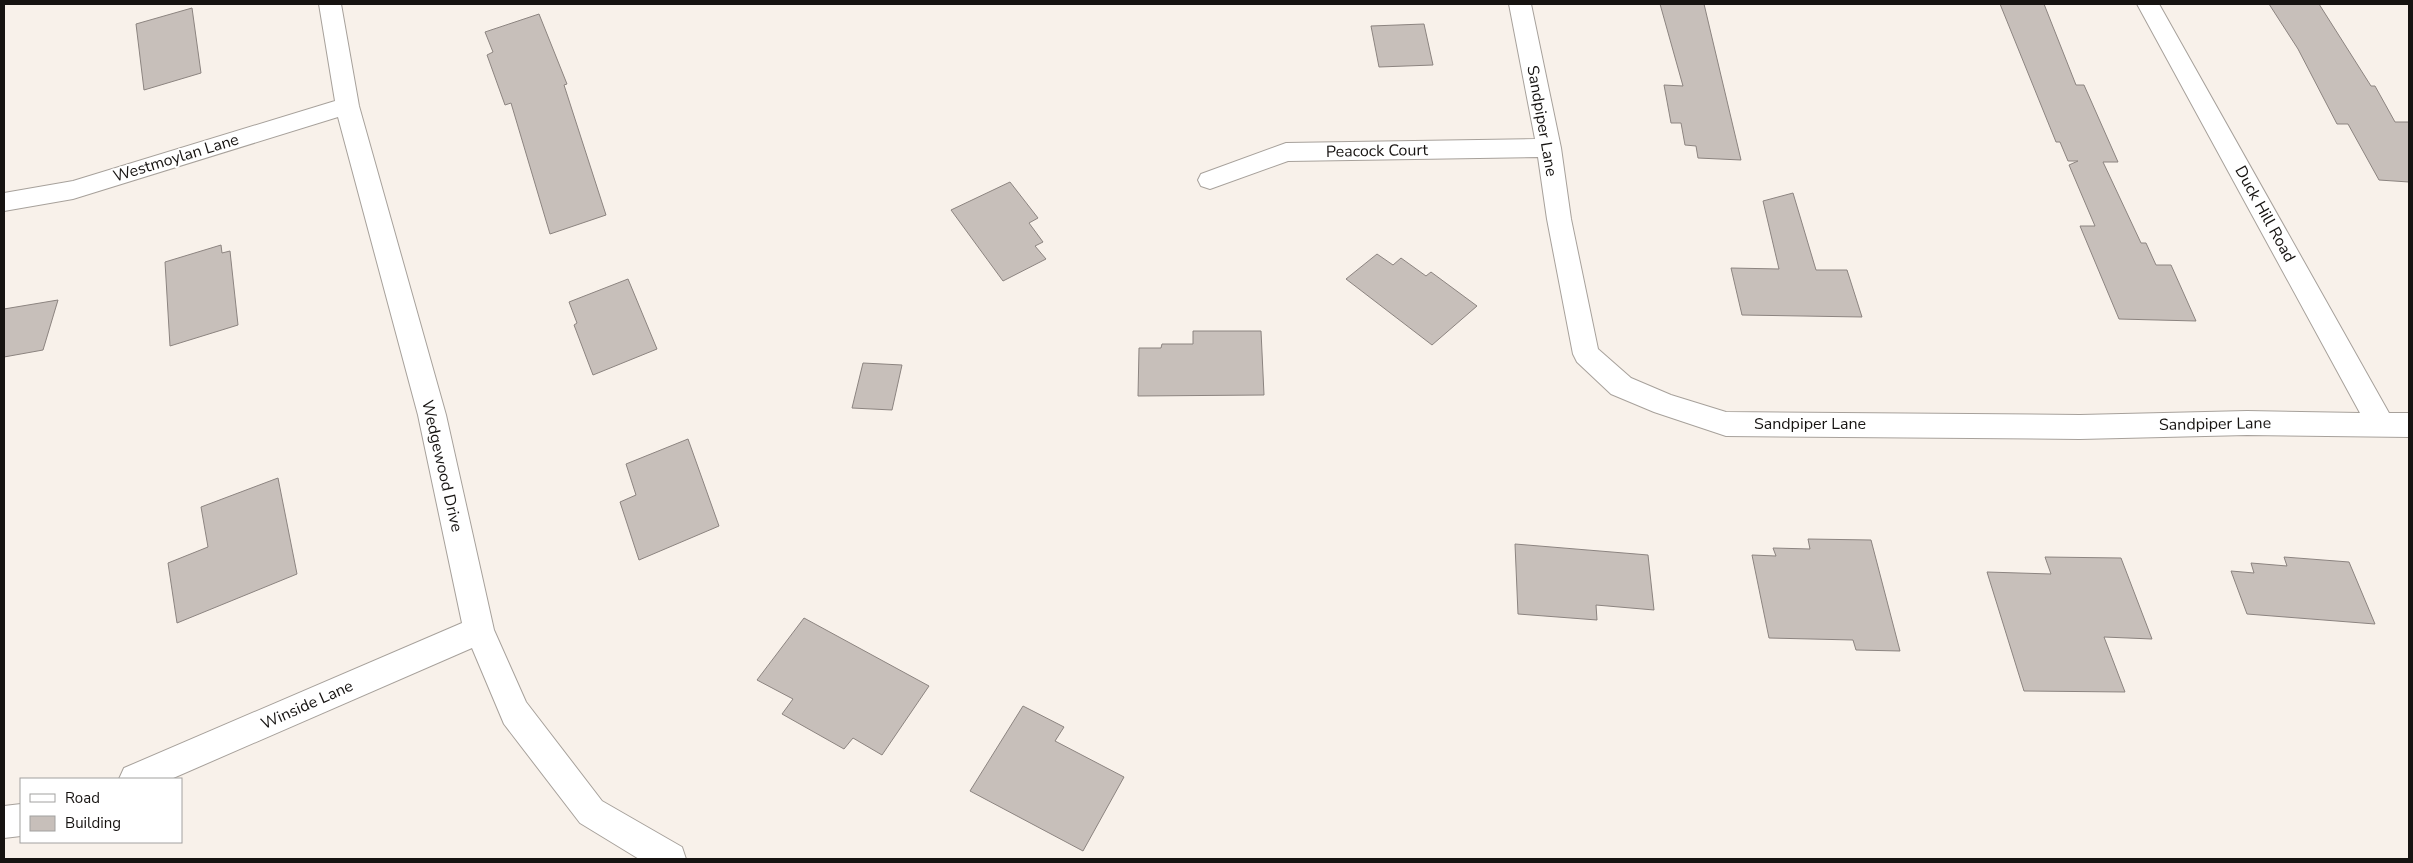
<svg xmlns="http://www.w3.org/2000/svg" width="2413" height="863" viewBox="0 0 2413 863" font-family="'Nunito Sans',sans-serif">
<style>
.building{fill:#c7bfba;stroke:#8c8480}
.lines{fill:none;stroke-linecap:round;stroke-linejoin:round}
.street-casing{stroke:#a7a19b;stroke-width:2}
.street{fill:#fff;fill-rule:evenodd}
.labels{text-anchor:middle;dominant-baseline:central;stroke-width:4;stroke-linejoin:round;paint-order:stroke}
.street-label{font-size:16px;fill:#161311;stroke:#fff}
</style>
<rect width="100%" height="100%" fill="#f8f1ea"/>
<!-- building -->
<path class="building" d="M1660,4H1704L1741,160L1698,158L1696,146L1685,145L1681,123H1671L1664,85L1683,86Z
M2000,4H2044L2076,85H2084L2118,162H2103L2141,243H2146L2156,265H2171L2196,321L2119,319L2080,226H2095L2069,165L2078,161H2068L2060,142H2056Z
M2269,4H2319L2371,86H2375L2395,122H2409V182L2379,180L2348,124H2337L2298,49Z
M192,8L201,73L144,90L136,24Z
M539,14L567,84L564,85L606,215L550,234L511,103L505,105L487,55L493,52L485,32Z
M1424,24L1433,65L1379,67L1371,26Z
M1010,182L1038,218L1029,223L1043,242L1035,246L1046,259L1003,281L951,210Z
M1793,193L1816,270H1847L1862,317L1742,315L1731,268L1779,269L1763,201Z
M221,245L222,253L230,251L238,325L170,346L165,262Z
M1377,254L1393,265L1401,258L1426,276L1431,272L1477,306L1432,345L1346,279Z
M628,279L657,349L593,375L574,325L577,323L569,302Z
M58,300L43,350L4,357V309Z
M1193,331H1261L1264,395L1138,396L1139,348H1161L1162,344H1193Z
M863,363L902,365L892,410L852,408Z
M688,439L719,526L639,560L620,502L636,495L626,464Z
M278,478L297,574L177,623L168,563L208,547L201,507Z
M1808,539L1871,540L1900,651L1856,650L1853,640L1769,638L1752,555L1776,556L1773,548L1810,549Z
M1515,544L1648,555L1654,610L1596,605L1597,620L1518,614Z
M2045,557L2121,558L2152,639L2104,637L2125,692L2024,691L1987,572L2051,574Z
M2284,557L2349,562L2375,624L2247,614L2231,571L2254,573L2251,563L2287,566Z
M804,618L929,686L882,755L853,738L844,749L782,714L793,699L757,680Z
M1023,706L1064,727L1055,741L1124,777L1083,851L970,791Z"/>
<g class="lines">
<defs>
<path id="street" d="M319,4H341L359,106L446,415L494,630L526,702L602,801L682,847L686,859H639L580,823L504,724L472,648L171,779H119L124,768L462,623L418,415L338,117L73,199L4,211V193L73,181L335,101Z
M1509,4H1531L1561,148L1571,219L1598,349L1631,378L1671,395L1726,412L2080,415L2247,411L2360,413L2137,4H2159L2389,413H2409V437L2247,435L2080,439L1726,436L1654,412L1611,394L1577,362L1573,354L1547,219L1538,157L1288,161L1210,189L1201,186L1198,180L1201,174L1286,143L1535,139Z
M21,804V836L4,838V806Z"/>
</defs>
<!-- street casing -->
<use href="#street" class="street-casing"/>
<!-- street -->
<use href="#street" class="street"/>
</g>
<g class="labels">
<!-- street labels -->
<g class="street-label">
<text transform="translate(1542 121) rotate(80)">Sandpiper Lane</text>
<text transform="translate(1377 151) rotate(-1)">Peacock Court</text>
<text transform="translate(176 158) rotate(-17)">Westmoylan Lane</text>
<text transform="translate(2265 214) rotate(61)">Duck Hill Road</text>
<text x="1810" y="424">Sandpiper Lane</text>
<text transform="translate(2215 424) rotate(-1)">Sandpiper Lane</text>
<text transform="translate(442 466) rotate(77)">Wedgewood Drive</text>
<text transform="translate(307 705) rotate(-24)">Winside Lane</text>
</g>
</g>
<!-- border -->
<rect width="2413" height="863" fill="none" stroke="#161311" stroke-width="10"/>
<!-- legend -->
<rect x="20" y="778" width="162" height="65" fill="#ffffff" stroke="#a2a1a0"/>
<rect x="30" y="794" width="25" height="8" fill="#ffffff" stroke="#a2a1a0"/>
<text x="65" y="803" font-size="15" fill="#161311">Road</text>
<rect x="30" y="816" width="25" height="15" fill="#c7bfba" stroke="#a2a1a0"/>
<text x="65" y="828" font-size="15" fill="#161311">Building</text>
</svg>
